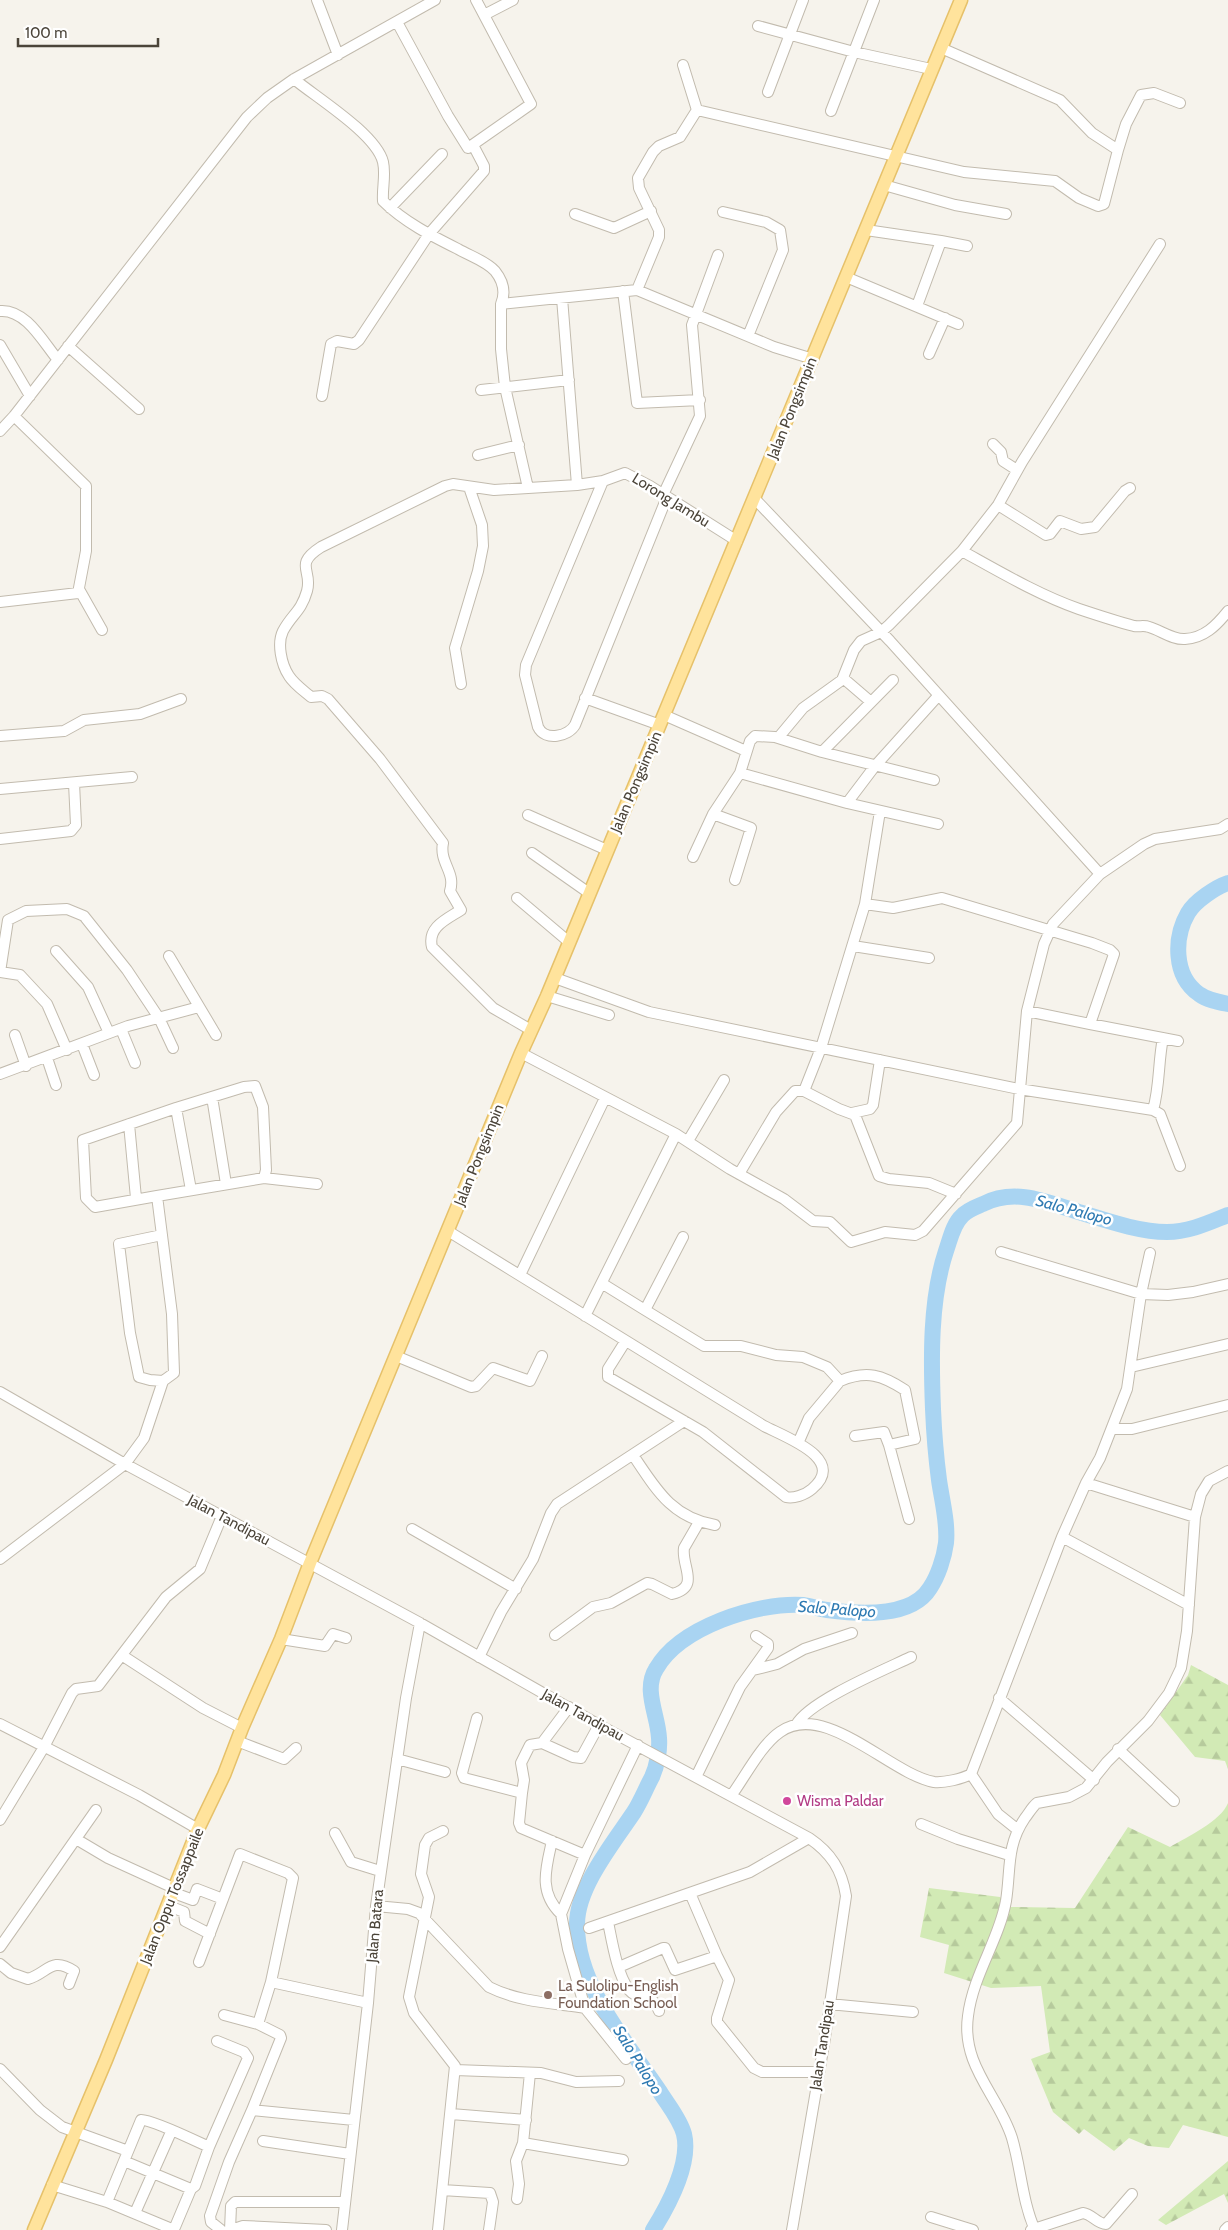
<svg xmlns="http://www.w3.org/2000/svg" width="1228" height="2230" viewBox="0 0 1228 2230" font-family="Cabin,sans-serif">
<style>
.forest{fill:url(#forest-firs)}
.lines{fill:none;stroke-linecap:round;stroke-linejoin:round}
.river{stroke:#a9d4f2;stroke-width:16}
.minor-casing{stroke:#c2bbae;stroke-width:12}
.major-casing{stroke:#e6c16a;stroke-width:15}
.minor{stroke:#fff;stroke-width:10}
.major{stroke:#ffe39c;stroke-width:12}
.hotel-dot{fill:#d1479c;stroke:#fff;stroke-width:2}
.education-dot{fill:#8d6e63;stroke:#fff;stroke-width:2}
.labels{text-anchor:middle;dominant-baseline:central;stroke-width:5;stroke-linejoin:round;paint-order:stroke}
.street-label{font-size:15px;fill:#4b4439;stroke:#fff}
.hotel-label{font-size:15px;fill:#b23c85;stroke:#fff;text-anchor:start}
.education-label{font-size:15px;fill:#785e54;stroke:#fff;text-anchor:start}
.water-label{font-size:16px;font-style:italic;fill:#2e7ab2;stroke:#fff}
</style>
<defs>
<pattern id="forest-firs" width="22" height="20" patternUnits="userSpaceOnUse" patternTransform="scale(1.25)"><rect width="22" height="20" fill="#d2eab5"/><path d="M5 1l3.5 6h-7zM16 11l3.5 6h-7z" fill="#b6ca9c"/></pattern>
</defs>
<rect width="100%" height="100%" fill="#f6f3ec"/>
<!-- forest -->
<path class="forest" d="M1191,1665L1228,1685V1769L1225,1761L1195,1757L1160,1715L1188,1675Z
M1228,1803V2137L1183,2125L1169,2148L1148,2146L1129,2138L1114,2151L1084,2129L1079,2134L1053,2112L1031,2059L1050,2052L1041,1986L991,1988L944,1973L949,1945L920,1937L929,1888L1000,1897L1010,1907L1075,1908L1128,1827L1170,1847C1187,1837 1221,1821 1228,1803Z
M1228,2161V2203L1224,2194L1166,2225L1158,2220Z"/>
<g class="lines">
<!-- river -->
<path class="river" d="M1228,883C1216,887 1195,901 1188,913C1174,937 1173,976 1199,994C1207,1000 1218,1002 1228,1004
M653,2230C668,2206 691,2163 684,2134C680,2119 668,2105 660,2092C628,2044 576,1985 577,1924C577,1887 614,1842 634,1812C641,1801 646,1788 652,1777C657,1766 660,1750 659,1738C658,1715 643,1690 656,1669C680,1627 757,1602 803,1605C811,1606 819,1609 827,1610C857,1614 911,1619 930,1588C938,1576 944,1558 946,1543C948,1523 942,1501 939,1480C936,1457 934,1433 933,1409C931,1359 930,1299 946,1251C950,1240 953,1224 962,1216C967,1210 976,1207 983,1204C1016,1187 1049,1203 1082,1213C1108,1221 1140,1232 1167,1232C1189,1232 1208,1223 1228,1215"/>
<defs>
<path id="minor" d="M317,0L338,55
M484,15L513,0
M397,22L448,116L468,148L531,104L476,0
M758,26L854,52L931,69
M683,65L697,110
M294,79C317,98 376,134 383,162C386,175 382,188 383,201C404,222 432,236 458,249C470,256 486,261 495,271C503,281 506,292 501,304L637,290L774,347L813,359
M768,92L803,0
M831,111L874,0
M1118,150L1126,124L1141,95L1154,93L1180,103
M884,185L955,205L1006,214
M390,208L442,154
M723,212L766,222L780,230L783,250L748,336
M575,214L614,228L651,211
M866,230L941,241
M846,277L958,324
M637,290L659,237V230L639,188L638,178L653,152L659,146L680,137L697,110L964,172L1055,181L1079,198L1098,206L1104,204L1118,150L1092,133L1060,100L941,48
M623,291L637,403L700,400
M562,298L577,485
M501,304V349L505,387L528,488
M917,306L941,241L967,246
M0,311C26,309 43,342 58,360
M0,345L30,396
M68,346L139,409
M929,354L945,318
M481,390L569,380
M322,396L331,344L337,341L354,344L359,340L429,234L484,171V166L473,145
M0,431L14,416L247,117L267,98L294,79L435,0
M993,444L1001,452L1003,461L1017,470
M478,455L519,445
M603,481L526,665L525,675L538,727C545,742 569,736 575,725L667,497
M663,495L700,416L692,325L718,255
M755,499L890,641L1100,874
M998,505L1046,535L1050,534L1060,521L1081,529L1095,527L1125,491L1130,488
M962,551C1000,572 1039,595 1079,609C1097,615 1115,621 1134,626C1139,627 1144,625 1149,627C1160,630 1173,640 1185,639C1204,638 1216,626 1228,611
M80,591L102,630
M0,602L78,593L86,551V486L14,416
M843,678L871,702
M461,684L455,648L478,571L483,546L482,525L469,487
M585,698L660,725
M664,715L746,751
M0,736L64,731L84,720L140,714L181,699
M778,738L803,708L842,680L854,650L861,641L881,632L889,625L962,551L998,505L1022,462L1160,244
M822,752L893,680
M934,780L822,752L775,737L755,736L750,741L740,773L847,803L938,824
M0,789L132,777
M847,803L875,766L938,696
M528,815L607,850
M0,839L71,831L76,825L74,783
M532,853L589,893
M693,857L713,814
M735,880L751,828L713,814L740,773
M517,898L569,942
M865,904L880,811
M853,946L929,958
M56,951L88,987L109,1033
M169,956L216,1035
M555,978L649,1012L1019,1089L1153,1110L1160,1114L1180,1166
M547,996L609,1015
M1090,1024L1178,1041
M121,1029L135,1063
M531,1030L493,1008L432,947C427,927 447,919 461,910L450,891C456,872 439,863 443,843L380,759L328,699L322,696L311,697C304,691 294,684 289,676C281,664 277,643 283,631C292,614 301,612 307,591C313,570 293,565 321,547L445,486L453,484L494,490L577,485L603,481L625,473L650,486L737,541
M15,1035L26,1066
M82,1044L94,1075
M67,1050L47,1004L20,975L0,972L8,920L26,911L67,909L84,916L127,970L159,1018L173,1048
M521,1053L676,1134L730,1169L784,1199L813,1221L830,1222L851,1242L885,1232L915,1235L923,1231L1017,1123L1027,1011L1044,944L1053,924L1100,874L1144,844L1155,839L1220,829L1228,824
M47,1058L56,1085
M0,1074L128,1026L199,1007
M804,1091L839,1109L855,1115L879,1176L889,1179L929,1183L956,1194
M212,1097L226,1184
M176,1108L191,1190
M1153,1110C1160,1086 1158,1062 1163,1038
M852,1113L870,1109L873,1105L880,1060
M129,1124L136,1198
M688,1141L724,1080
M739,1174L776,1112L795,1091H804L821,1048L865,904L893,908L942,898L1092,943L1110,950L1114,954L1090,1024L1027,1011
M157,1196L95,1207L86,1198L83,1140L176,1108L244,1087L255,1086L263,1107L266,1170L264,1178
M448,1231L764,1426C785,1437 848,1459 812,1489C805,1495 793,1499 786,1497L703,1432L608,1377V1369L625,1342
M162,1235L119,1244L130,1333L139,1377L150,1380L163,1381
M683,1237L645,1310L704,1346H741L776,1355L803,1357L827,1367L840,1381C867,1370 882,1375 905,1390L915,1439L889,1445L909,1519
M1001,1252L1141,1294L1168,1295L1193,1292L1228,1284
M520,1275L605,1098
M603,1284L645,1310
M585,1316L676,1134
M396,1356L471,1387L476,1386L493,1368L530,1381L542,1356
M1131,1367L1228,1344
M0,1392L125,1464L420,1623L599,1725L809,1838C831,1853 842,1870 846,1896L824,2044L792,2230
M1113,1429H1132L1228,1405
M855,1436L884,1432L889,1445
M799,1441L809,1418L840,1381
M633,1455C656,1489 671,1517 715,1525
M1086,1483L1195,1517
M412,1529L516,1589
M1062,1537L1189,1605
M0,1559L125,1464L144,1438L163,1381L174,1373L172,1314L157,1196L264,1178L317,1184
M555,1635L593,1607L611,1603L647,1583L652,1584L672,1594C701,1587 681,1566 684,1548L699,1522
M281,1639L325,1646L333,1634L346,1638
M123,1656L203,1708L242,1728
M479,1657L501,1612L533,1559L551,1513L557,1504L684,1421
M753,1670L777,1664L804,1649L852,1633
M999,1698L1094,1780
M477,1718L462,1773L464,1778L522,1793L519,1823L521,1828L585,1855
M0,1724L139,1795L198,1829
M796,1725C809,1701 884,1670 911,1657
M237,1741L284,1759L296,1748
M542,1743L573,1757L581,1758L599,1725
M1118,1749L1174,1801
M397,1759L445,1772
M971,1774L998,1814L1018,1830
M696,1777L740,1687L768,1648V1644L756,1636
M522,1793L524,1780L521,1763L530,1745L542,1743L569,1707
M731,1796C745,1777 761,1745 780,1732C825,1700 890,1774 934,1782C944,1783 962,1779 971,1774L1062,1537L1086,1483L1100,1458L1127,1389L1141,1294L1150,1253
M0,1820L44,1747L72,1693L76,1689L98,1686L166,1597L200,1569L222,1516
M921,1824L958,1839L1009,1855
M335,1833L351,1862L380,1871
M76,1839L108,1858L176,1889
M552,1841C546,1868 538,1892 561,1914
M174,1893L193,1900L197,1889L223,1899
M690,1893L717,1956
M169,1906L184,1912L185,1921L210,1934
M376,1906L408,1909L419,1913L489,1987C519,2002 552,2003 585,2008
M608,1922C612,1941 617,1974 629,1990C640,2003 649,1987 659,2011
M589,1928L750,1872L809,1838
M0,1947L96,1810
M199,1962L240,1854L288,1873L293,1878L271,1982L368,2003
M0,1964L11,1973L28,1979C48,1973 51,1956 74,1971L69,1984
M619,1967L663,1948H665L675,1970L717,1956L729,1980L717,2018V2022L754,2068L762,2072H818
M829,2004L913,2012
M224,2015L258,2024L280,2035L281,2038L252,2110
M258,2024L271,1982
M626,2059L585,2008L568,1949L561,1914L585,1855L638,1745
M0,2069L40,2110L62,2127L128,2151
M455,2070L541,2073L576,2082L619,2081
M451,2114L526,2120
M263,2141L350,2154
M523,2143L623,2160
M124,2161L191,2189
M52,2185L107,2202L172,2229L175,2227L191,2189L195,2186L209,2147L248,2058L244,2052L217,2041
M442,2190L490,2193L493,2202L489,2230
M517,2199L519,2184L516,2161L523,2143L530,2073
M107,2202L141,2120C151,2119 196,2141 209,2147
M135,2213L171,2132
M931,2217L973,2230
M221,2230L211,2222L210,2216L229,2162L252,2110L354,2120
M230,2230L231,2206L235,2202H345
M231,2230L243,2226L326,2230
M342,2230L368,2003L376,1906L406,1698L420,1623
M438,2230L455,2066L414,2013L409,1997L429,1897L421,1874L425,1845L429,1838L443,1831
M1031,2230L1083,2213C1092,2214 1097,2224 1106,2224L1132,2194
M1035,2230C1022,2201 1021,2168 1012,2138C999,2096 961,2066 968,2016C973,1975 999,1940 1006,1901C1011,1869 1006,1846 1025,1818C1029,1813 1032,1807 1037,1803L1069,1797L1086,1788L1107,1762L1148,1721L1169,1693L1181,1668L1187,1631L1195,1517L1201,1494L1209,1481L1228,1471
M1225,2230L1228,2227"/>
<path id="major" d="M34,2230L106,2060L198,1829L224,1775L242,1728L281,1639L310,1563L521,1053L547,996L961,0"/>
</defs>
<!-- minor casing -->
<use href="#minor" class="minor-casing"/>
<!-- major casing -->
<use href="#major" class="major-casing"/>
<!-- minor -->
<use href="#minor" class="minor"/>
<!-- major -->
<use href="#major" class="major"/>
</g>
<!-- markers -->
<circle class="hotel-dot" cx="787" cy="1801" r="5"/>
<circle class="education-dot" cx="548" cy="1995" r="5"/>
<g class="labels">
<!-- street labels -->
<g class="street-label">
<text transform="translate(792 408) rotate(-68)">Jalan Pongsimpin</text>
<text transform="translate(671 500) rotate(32)">Lorong Jambu</text>
<text transform="translate(636 782) rotate(-67)">Jalan Pongsimpin</text>
<text transform="translate(479 1155) rotate(-68)">Jalan Pongsimpin</text>
<text transform="translate(229 1520) rotate(28)">Jalan Tandipau</text>
<text transform="translate(583 1715) rotate(29)">Jalan Tandipau</text>
<text transform="translate(172 1896) rotate(-68)">Jalan Oppu Tossappaile</text>
<text transform="translate(375 1926) rotate(-85)">Jalan Batara</text>
<text transform="translate(822 2045) rotate(-81)">Jalan Tandipau</text>
</g>
<!-- hotel labels -->
<g class="hotel-label">
<text x="797" y="1801">Wisma Paldar</text>
</g>
<!-- education labels -->
<g class="education-label">
<text x="558" y="1986">La Sulolipu-English<tspan x="558" dy="17">Foundation School</tspan></text>
</g>
<!-- water labels -->
<g class="water-label">
<text transform="translate(1074 1210) rotate(15)">Salo Palopo</text>
<text transform="translate(837 1609) rotate(4)">Salo Palopo</text>
<text transform="translate(638 2060) rotate(58)">Salo Palopo</text>
</g>
</g>
<!-- scale -->
<path d="M18 38v8h140v-8" fill="none" stroke="#4b4439" stroke-width="2.5"/>
<text x="25" y="38" font-size="15" fill="#4b4439" stroke="#ffffff" stroke-width="4" paint-order="stroke">100 m</text>
</svg>
